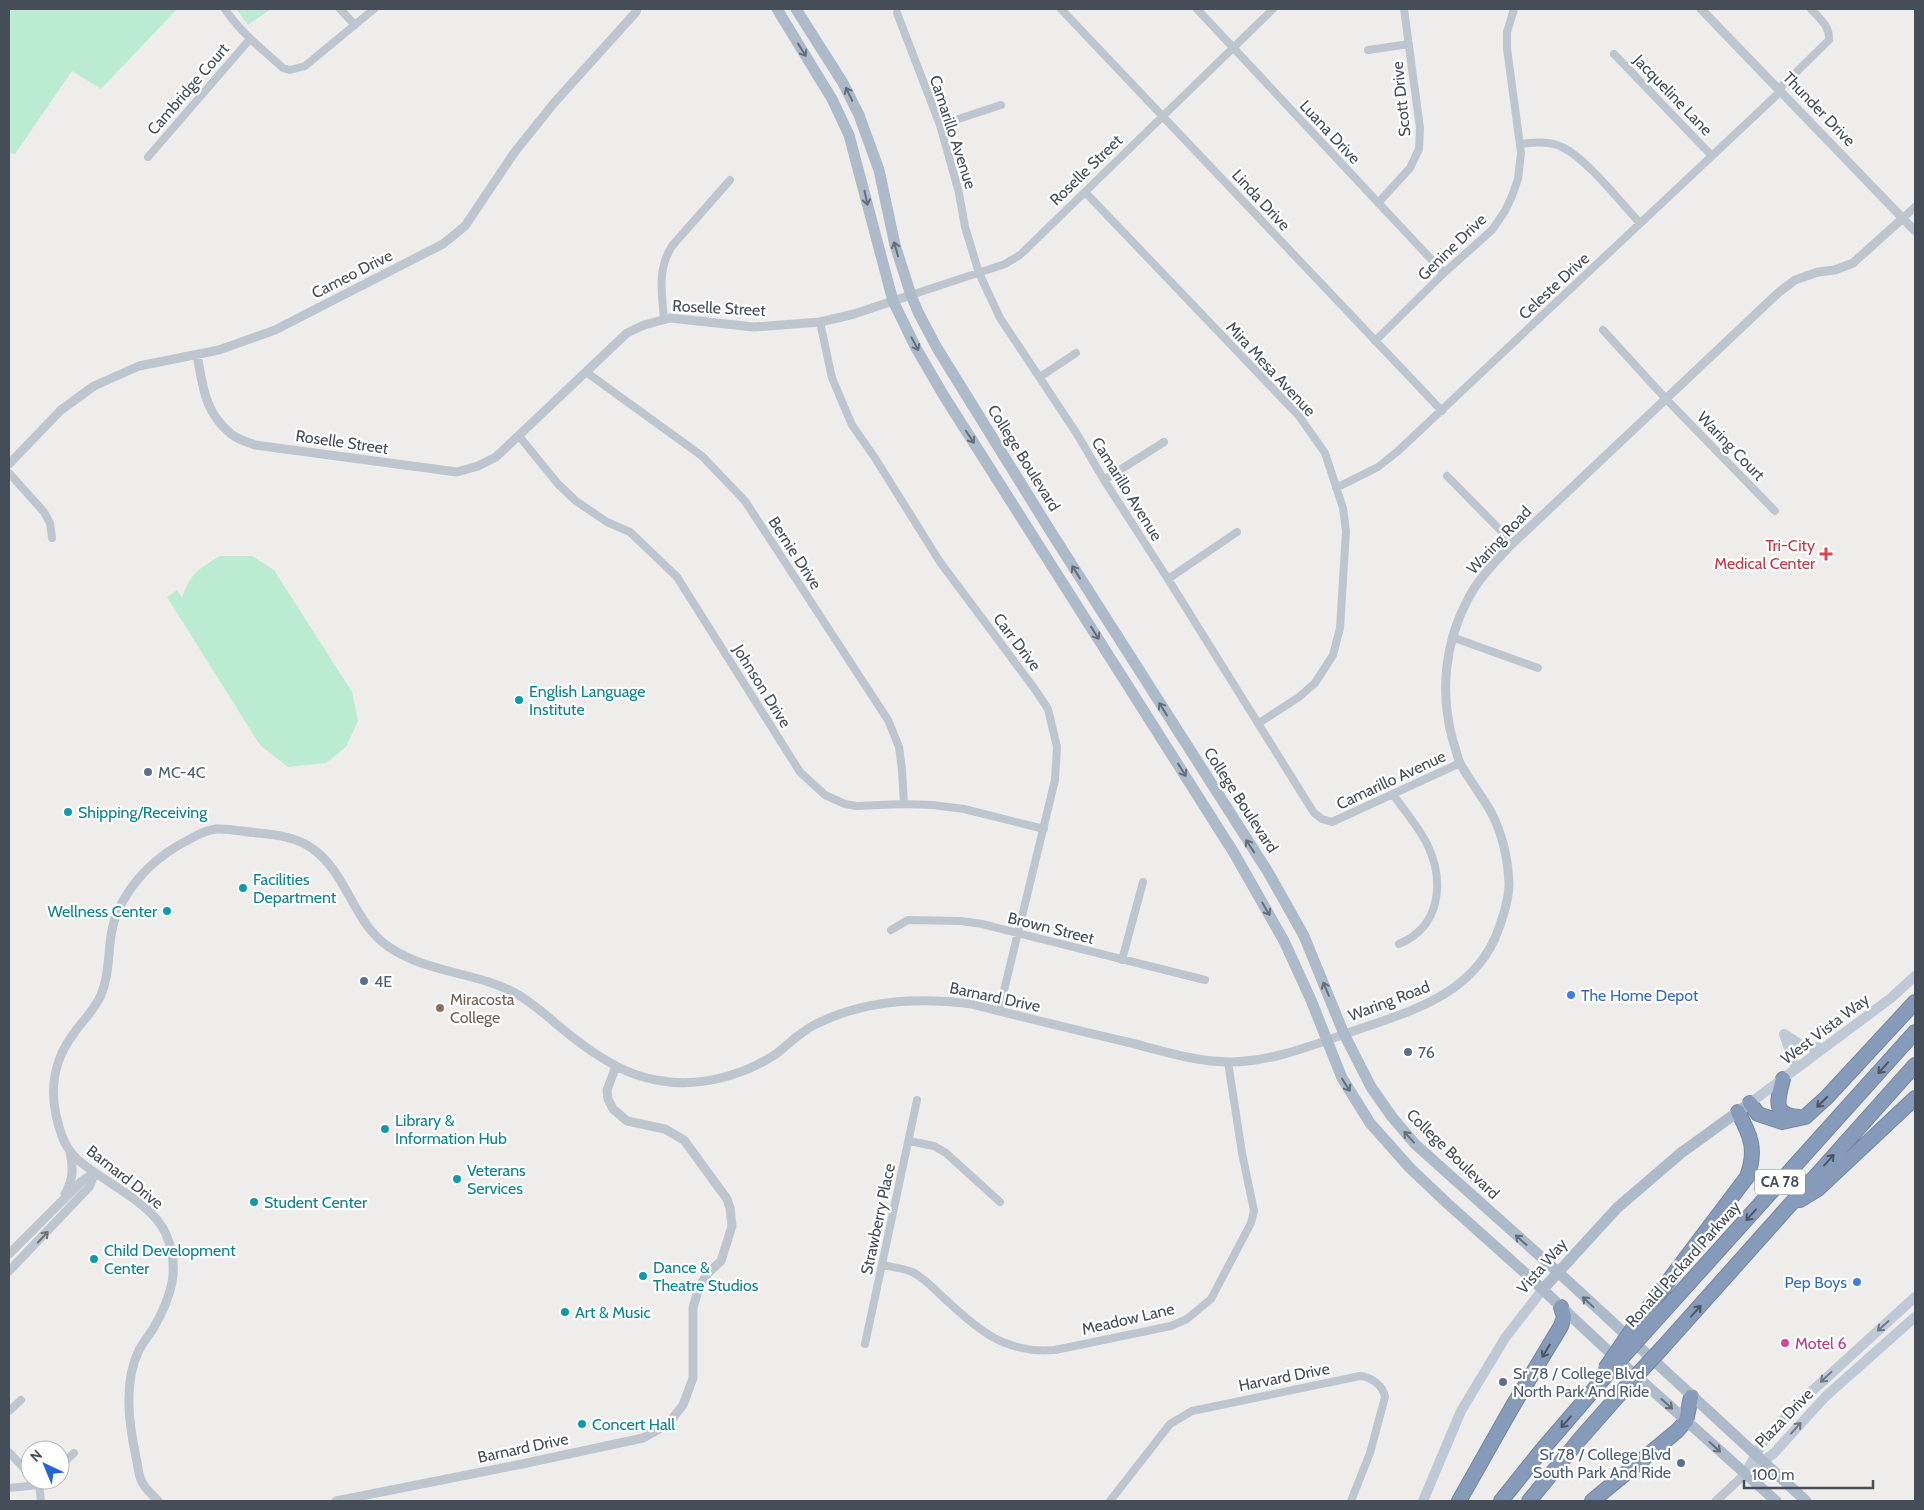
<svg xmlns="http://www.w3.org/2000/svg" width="1924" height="1510" viewBox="0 0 1924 1510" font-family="Cabin,sans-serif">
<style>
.green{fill:#bbecd1}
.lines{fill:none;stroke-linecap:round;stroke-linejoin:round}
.motorway-casing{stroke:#7186a5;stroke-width:16}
.minor{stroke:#bdc6ce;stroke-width:8}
.tertiary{stroke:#bdc6ce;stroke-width:9}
.secondary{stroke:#bfc8d5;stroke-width:10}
.primary{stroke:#adbaca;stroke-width:11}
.motorway{stroke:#869bb9;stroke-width:14}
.motorway-bridge-casing{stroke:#7186a5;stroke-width:16;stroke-linecap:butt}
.motorway-bridge{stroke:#869bb9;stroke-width:14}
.oneway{stroke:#646e7a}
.oneway2{stroke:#4c5662}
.oneway3{stroke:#69727b}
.oneway4{stroke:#707984}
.health-dot{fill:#e0444e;stroke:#fff;stroke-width:2}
.culture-dot{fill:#0f9aa8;stroke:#fff;stroke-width:2}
.service-dot{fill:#5c6f8a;stroke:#fff;stroke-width:2}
.shop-dot{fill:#3f7fe0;stroke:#fff;stroke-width:2}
.education-dot{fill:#8d6e63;stroke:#fff;stroke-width:2}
.hotel-dot{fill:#d1479c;stroke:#fff;stroke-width:2}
.labels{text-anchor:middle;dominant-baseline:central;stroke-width:4.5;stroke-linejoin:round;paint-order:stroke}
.shield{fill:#fff;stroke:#7d838a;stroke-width:1}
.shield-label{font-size:15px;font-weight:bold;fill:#454e58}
.street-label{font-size:16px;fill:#454e58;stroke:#fff}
.health-label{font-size:16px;fill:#be3a42;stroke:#fff;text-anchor:end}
.culture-label{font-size:16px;fill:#0d838f;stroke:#fff;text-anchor:start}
.service-label{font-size:16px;fill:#4e5e75;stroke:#fff;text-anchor:start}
.shop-label{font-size:16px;fill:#366cbe;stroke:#fff;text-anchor:start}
.education-label{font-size:16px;fill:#785e54;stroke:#fff;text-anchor:start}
.hotel-label{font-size:16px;fill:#b23c85;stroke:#fff;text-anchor:start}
</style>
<rect width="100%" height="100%" fill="#efecec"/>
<!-- green -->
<path class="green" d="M9,9H177L101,89L72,71L15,154L9,152Z
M236,9H271L248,25Z
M220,556H252L274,570L352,692L358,721L346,747L326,763L288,767L260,745L167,597L177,590L182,598C191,572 198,570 220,556Z"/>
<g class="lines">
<defs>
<path id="motorway" d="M1783,1079C1778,1099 1771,1115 1799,1117
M1750,1103L1758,1114L1782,1122L1805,1117L1827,1097L1915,1002
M1800,1200L1818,1189L1915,1098
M1636,1324L1747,1177C1757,1150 1751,1136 1738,1112
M1645,1332L1915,1032
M1663,1347L1915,1065
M1459,1501L1511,1409L1561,1326L1564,1317L1561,1307
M1501,1501L1541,1451L1609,1372
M1529,1501L1580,1439L1625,1388
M1592,1501L1677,1431L1686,1421L1691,1397"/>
</defs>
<!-- motorway casing -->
<use href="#motorway" class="motorway-casing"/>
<!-- minor -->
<path class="minor" d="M225,9C240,32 263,50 283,68L290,70L305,66L374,9
M340,9L355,25
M1061,9L1442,411
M1197,9L1444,273
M897,13L940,125L959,193L965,227L979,273L1000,318L1077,434L1104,480L1168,579L1314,813L1322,819L1332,822L1460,763
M1368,50L1409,44
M1614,54L1712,156
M1779,89L1829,40C1830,26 1820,19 1811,9
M940,125L1001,105
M1520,144C1533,142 1550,141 1562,147C1586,158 1621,203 1640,223
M148,157L250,39
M1085,192L1299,416L1325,453L1343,508L1346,531L1340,628L1333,655L1315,683L1299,697L1259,723
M1378,203L1410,168L1419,149L1420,128L1404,9
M1903,218L1915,207
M911,295L1005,264L1020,255L1273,9
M664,320C662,294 657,269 672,246L730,180
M820,322L832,378L852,425L875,458L940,562L1034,688L1048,709L1057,747L1055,780L999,1011
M1603,330L1666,399L1775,511
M1375,341L1444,273L1492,230L1505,211L1512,196L1518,179L1521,153L1507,48V32L1514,9
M586,372L702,456L745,501L888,720L899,747L902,770L904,804
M1040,377L1076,353
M519,436L558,484L576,501L607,522L630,532L677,577L800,772L825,795L845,804L857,806L904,804L933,805L964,809L1044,829
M9,473L44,512L50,523L52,538
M1447,476L1513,543
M1104,480L1164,442
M1336,488L1378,467L1398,451L1781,91
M1168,579L1237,532
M1452,637L1538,668
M1393,794C1404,811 1420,828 1428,846C1445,883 1440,927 1399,944
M891,930L908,920L961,921L982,924L1205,980
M1122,960L1143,882
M909,1141L934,1146L946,1153L1000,1202
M882,1265C891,1267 903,1268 912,1272C925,1278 935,1290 945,1299C979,1331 1006,1354 1055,1350L1171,1326L1187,1319L1211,1299L1251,1223L1254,1211L1242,1153L1228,1062
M865,1344L917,1100
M9,1411L21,1400
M9,1452L30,1475
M60,1466L74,1453
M35,1480L39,1485L41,1501
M9,1488L39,1485L45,1480
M1110,1501L1170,1424L1192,1411L1360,1376C1371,1377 1383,1385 1385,1397L1370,1453L1351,1501"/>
<!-- tertiary -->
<path class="tertiary" d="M1701,9L1915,231
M197,355C203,386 204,411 230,433C236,439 247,442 255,445L457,472L478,466L496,457L627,333L644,325L670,318L754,327L820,322L854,314L911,295
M9,464L61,410L94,386L139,366L219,350L275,330L443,244L465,226L514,153L554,103L636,12L637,9
M65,1194C74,1179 73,1168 70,1152
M9,1254L82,1181L94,1173
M9,1271L89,1187L95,1173
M158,1501C153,1495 145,1489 142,1482C138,1475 138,1465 136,1457C129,1424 123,1383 139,1350C143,1343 148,1336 153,1329C171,1298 181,1269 166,1234C151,1201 104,1183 77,1159C64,1147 60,1132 56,1115C50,1087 55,1059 72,1036C81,1022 94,1011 101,995C112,969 106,939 117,913C132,879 159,854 192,838C199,834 208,830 216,829C229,828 244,832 258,833C277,835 297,837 313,849C348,874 353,923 389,947C427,973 476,972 515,993C537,1005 555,1024 575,1039C598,1057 626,1075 656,1080C697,1088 741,1077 776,1054C789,1044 801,1031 816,1024C864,1000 919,997 971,1004C1023,1017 1075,1030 1127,1042C1160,1050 1195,1062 1230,1062C1269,1062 1308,1047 1345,1034C1407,1012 1475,997 1499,928C1504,914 1509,898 1509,884C1508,860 1502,833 1491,812C1482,796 1470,781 1461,765C1457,758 1456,749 1453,741C1440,695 1444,645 1467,601C1477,580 1494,563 1510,546L1778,293L1795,280L1818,272L1835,270L1853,263L1903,218
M336,1501L522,1464L643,1438L668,1424L683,1405L693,1378V1308L699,1287L708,1273L721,1261L732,1226L730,1208L727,1199L684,1140L665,1129L627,1121L613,1109L608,1099L607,1090L616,1066
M1716,1501L1745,1474"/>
<!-- secondary -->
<path class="secondary" d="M1796,1069L1784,1034L1801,1045L1822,1048
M1750,1103L1891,998L1915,976
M1758,1465L1774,1453L1826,1396L1915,1317
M1745,1474L1764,1440L1801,1401L1915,1297
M1423,1501L1461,1411L1505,1338L1543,1289"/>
<!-- primary -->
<path class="primary" d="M777,9L832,99L849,135L893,301L916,348L944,396L1234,853L1284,941L1311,1000L1342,1078L1370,1123L1410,1168L1448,1204L1524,1272L1605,1348L1776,1501
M796,9L843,83L859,115L879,170L895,245L911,295L918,312L937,348L1051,532L1268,872L1304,936L1344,1034L1371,1087L1392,1117L1415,1144L1558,1272L1806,1501
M1543,1289L1617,1208L1681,1153L1750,1103"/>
<!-- motorway -->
<use href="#motorway" class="motorway"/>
<defs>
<path id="motorway-bridge" d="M1619,1361L1645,1332
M1605,1369L1636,1324
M1625,1388L1663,1347"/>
</defs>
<!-- motorway-bridge casing -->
<use href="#motorway-bridge" class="motorway-bridge-casing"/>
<!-- motorway-bridge -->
<use href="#motorway-bridge" class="motorway-bridge"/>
</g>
<!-- one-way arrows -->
<defs><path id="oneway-shaft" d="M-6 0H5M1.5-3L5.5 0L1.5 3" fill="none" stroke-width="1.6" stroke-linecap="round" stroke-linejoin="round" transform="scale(1.25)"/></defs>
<g class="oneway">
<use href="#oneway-shaft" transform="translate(802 50) rotate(58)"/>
<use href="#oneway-shaft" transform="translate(849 94) rotate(-116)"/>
<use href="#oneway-shaft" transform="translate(866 198) rotate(78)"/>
<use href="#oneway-shaft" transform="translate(896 249) rotate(-106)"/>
<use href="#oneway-shaft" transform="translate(915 344) rotate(62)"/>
<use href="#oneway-shaft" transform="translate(970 437) rotate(57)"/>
<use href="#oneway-shaft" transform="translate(1076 572) rotate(-122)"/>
<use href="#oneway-shaft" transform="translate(1095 633) rotate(58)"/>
<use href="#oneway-shaft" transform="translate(1163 709) rotate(-122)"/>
<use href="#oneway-shaft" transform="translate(1182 770) rotate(58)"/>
<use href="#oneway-shaft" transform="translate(1250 846) rotate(-123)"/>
<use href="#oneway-shaft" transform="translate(1266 909) rotate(60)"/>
<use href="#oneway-shaft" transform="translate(1326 989) rotate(-113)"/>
<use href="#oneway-shaft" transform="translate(1346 1085) rotate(58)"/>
<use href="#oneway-shaft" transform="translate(1409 1137) rotate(-132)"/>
<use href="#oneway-shaft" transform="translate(1521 1240) rotate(-138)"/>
<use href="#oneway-shaft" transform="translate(1588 1302) rotate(-137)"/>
<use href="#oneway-shaft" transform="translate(1667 1404) rotate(42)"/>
<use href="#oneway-shaft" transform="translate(1715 1447) rotate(42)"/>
</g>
<g class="oneway2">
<use href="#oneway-shaft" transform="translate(1883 1068) rotate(132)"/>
<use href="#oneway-shaft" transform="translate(1822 1102) rotate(135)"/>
<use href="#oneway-shaft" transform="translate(1829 1160) rotate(-48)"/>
<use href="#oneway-shaft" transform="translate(1751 1215) rotate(132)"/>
<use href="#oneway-shaft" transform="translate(1696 1311) rotate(-48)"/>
<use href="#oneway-shaft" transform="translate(1546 1351) rotate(121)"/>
<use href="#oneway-shaft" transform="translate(1566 1422) rotate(131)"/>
</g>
<use class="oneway3" href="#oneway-shaft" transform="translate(43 1237) rotate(-47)"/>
<g class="oneway4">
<use href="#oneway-shaft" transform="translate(1883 1326) rotate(138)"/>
<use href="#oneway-shaft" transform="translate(1826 1377) rotate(137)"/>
<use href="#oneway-shaft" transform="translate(1796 1428) rotate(-48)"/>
</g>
<!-- markers -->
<path class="health-dot" d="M1823.5 546.5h5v5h5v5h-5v5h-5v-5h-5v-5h5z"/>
<g class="culture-dot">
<circle cx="519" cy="700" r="5"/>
<circle cx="68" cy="812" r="5"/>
<circle cx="243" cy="888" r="5"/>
<circle cx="167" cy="911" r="5"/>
<circle cx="385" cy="1129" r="5"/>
<circle cx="457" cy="1179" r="5"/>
<circle cx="254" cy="1202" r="5"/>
<circle cx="94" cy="1259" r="5"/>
<circle cx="643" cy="1276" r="5"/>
<circle cx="565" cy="1312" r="5"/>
<circle cx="582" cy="1424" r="5"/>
</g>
<g class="service-dot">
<circle cx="148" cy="772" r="5"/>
<circle cx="364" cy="981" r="5"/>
<circle cx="1408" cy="1052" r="5"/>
<circle cx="1503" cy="1382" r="5"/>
<circle cx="1681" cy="1463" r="5"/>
</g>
<g class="shop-dot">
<circle cx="1571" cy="995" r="5"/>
<circle cx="1857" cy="1282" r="5"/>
</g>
<circle class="education-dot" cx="440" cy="1008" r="5"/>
<circle class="hotel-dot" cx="1785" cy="1343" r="5"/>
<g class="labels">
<!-- shield labels -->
<rect class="shield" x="1755" y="1169.5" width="50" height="25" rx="4"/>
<g class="shield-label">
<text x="1780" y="1182">CA 78</text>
</g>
<!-- street labels -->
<g class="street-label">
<text transform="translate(188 89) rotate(-49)">Cambridge Court</text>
<text transform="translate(1673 95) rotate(46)">Jacqueline Lane</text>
<text transform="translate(1401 99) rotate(-96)">Scott Drive</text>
<text transform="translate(1819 109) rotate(46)">Thunder Drive</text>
<text transform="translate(953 132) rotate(72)">Camarillo Avenue</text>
<text transform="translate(1330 132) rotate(47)">Luana Drive</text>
<text transform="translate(1086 170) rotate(-44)">Roselle Street</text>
<text transform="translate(1261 200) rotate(47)">Linda Drive</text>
<text transform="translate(1452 247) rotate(-44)">Genine Drive</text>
<text transform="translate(352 274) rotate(-27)">Cameo Drive</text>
<text transform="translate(1554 286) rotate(-43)">Celeste Drive</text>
<text transform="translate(719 308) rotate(3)">Roselle Street</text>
<text transform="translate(1271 369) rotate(47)">Mira Mesa Avenue</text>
<text transform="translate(342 442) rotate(8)">Roselle Street</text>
<text transform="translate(1731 446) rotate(46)">Waring Court</text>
<text transform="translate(1024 458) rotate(58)">College Boulevard</text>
<text transform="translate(1127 489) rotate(58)">Camarillo Avenue</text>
<text transform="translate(1499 540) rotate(-47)">Waring Road</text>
<text transform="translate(795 553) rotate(57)">Bernie Drive</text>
<text transform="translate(1017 642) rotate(53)">Carr Drive</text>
<text transform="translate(762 686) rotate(58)">Johnson Drive</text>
<text transform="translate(1391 780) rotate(-25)">Camarillo Avenue</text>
<text transform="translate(1241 800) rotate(57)">College Boulevard</text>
<text transform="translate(1051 928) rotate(14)">Brown Street</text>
<text transform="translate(995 997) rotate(12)">Barnard Drive</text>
<text transform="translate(1389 1001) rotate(-21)">Waring Road</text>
<text transform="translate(1825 1029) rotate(-37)">West Vista Way</text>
<text transform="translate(1453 1154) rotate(44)">College Boulevard</text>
<text transform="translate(125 1177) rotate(38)">Barnard Drive</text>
<text transform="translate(878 1219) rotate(-78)">Strawberry Place</text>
<text transform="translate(1683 1264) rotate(-48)">Ronald Packard Parkway</text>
<text transform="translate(1542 1266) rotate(-49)">Vista Way</text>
<text transform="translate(1128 1319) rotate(-13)">Meadow Lane</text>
<text transform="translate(1284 1377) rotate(-11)">Harvard Drive</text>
<text transform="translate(1784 1418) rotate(-46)">Plaza Drive</text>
<text transform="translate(523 1448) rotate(-12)">Barnard Drive</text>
</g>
<!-- health labels -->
<g class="health-label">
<text x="1815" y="545">Tri-City<tspan x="1815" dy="18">Medical Center</tspan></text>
</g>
<!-- culture labels -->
<g class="culture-label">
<text x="529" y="691">English Language<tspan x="529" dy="18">Institute</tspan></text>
<text x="78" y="812">Shipping/Receiving</text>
<text x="253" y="879">Facilities<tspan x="253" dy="18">Department</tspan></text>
<text x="157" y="911" text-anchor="end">Wellness Center</text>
<text x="395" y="1120">Library &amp;<tspan x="395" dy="18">Information Hub</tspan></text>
<text x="467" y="1170">Veterans<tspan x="467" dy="18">Services</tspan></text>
<text x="264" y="1202">Student Center</text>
<text x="104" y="1250">Child Development<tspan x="104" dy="18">Center</tspan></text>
<text x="653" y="1267">Dance &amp;<tspan x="653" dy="18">Theatre Studios</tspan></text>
<text x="575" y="1312">Art &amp; Music</text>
<text x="592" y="1424">Concert Hall</text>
</g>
<!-- service labels -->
<g class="service-label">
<text x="158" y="772">MC-4C</text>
<text x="374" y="981">4E</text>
<text x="1418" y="1052">76</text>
<text x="1513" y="1373">Sr 78 / College Blvd<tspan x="1513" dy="18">North Park And Ride</tspan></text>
<text x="1671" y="1454" text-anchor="end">Sr 78 / College Blvd<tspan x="1671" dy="18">South Park And Ride</tspan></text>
</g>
<!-- shop labels -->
<g class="shop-label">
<text x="1581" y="995">The Home Depot</text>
<text x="1847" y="1282" text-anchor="end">Pep Boys</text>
</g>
<!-- education labels -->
<g class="education-label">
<text x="450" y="999">Miracosta<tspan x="450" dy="18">College</tspan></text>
</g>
<!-- hotel labels -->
<g class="hotel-label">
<text x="1795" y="1343">Motel 6</text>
</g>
</g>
<!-- border -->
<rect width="1924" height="1510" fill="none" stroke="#454e58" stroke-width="20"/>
<!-- north arrow -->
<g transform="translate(45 1465) rotate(316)"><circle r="24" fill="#ffffff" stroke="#b5b8bc"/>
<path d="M0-4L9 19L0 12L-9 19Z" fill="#2164d4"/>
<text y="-8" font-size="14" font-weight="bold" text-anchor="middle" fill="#454e58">N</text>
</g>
<!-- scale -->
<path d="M1744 1480v8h129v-8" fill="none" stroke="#454e58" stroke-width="2.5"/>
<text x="1752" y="1480" font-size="15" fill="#454e58" stroke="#ffffff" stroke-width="4" paint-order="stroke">100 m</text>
</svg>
